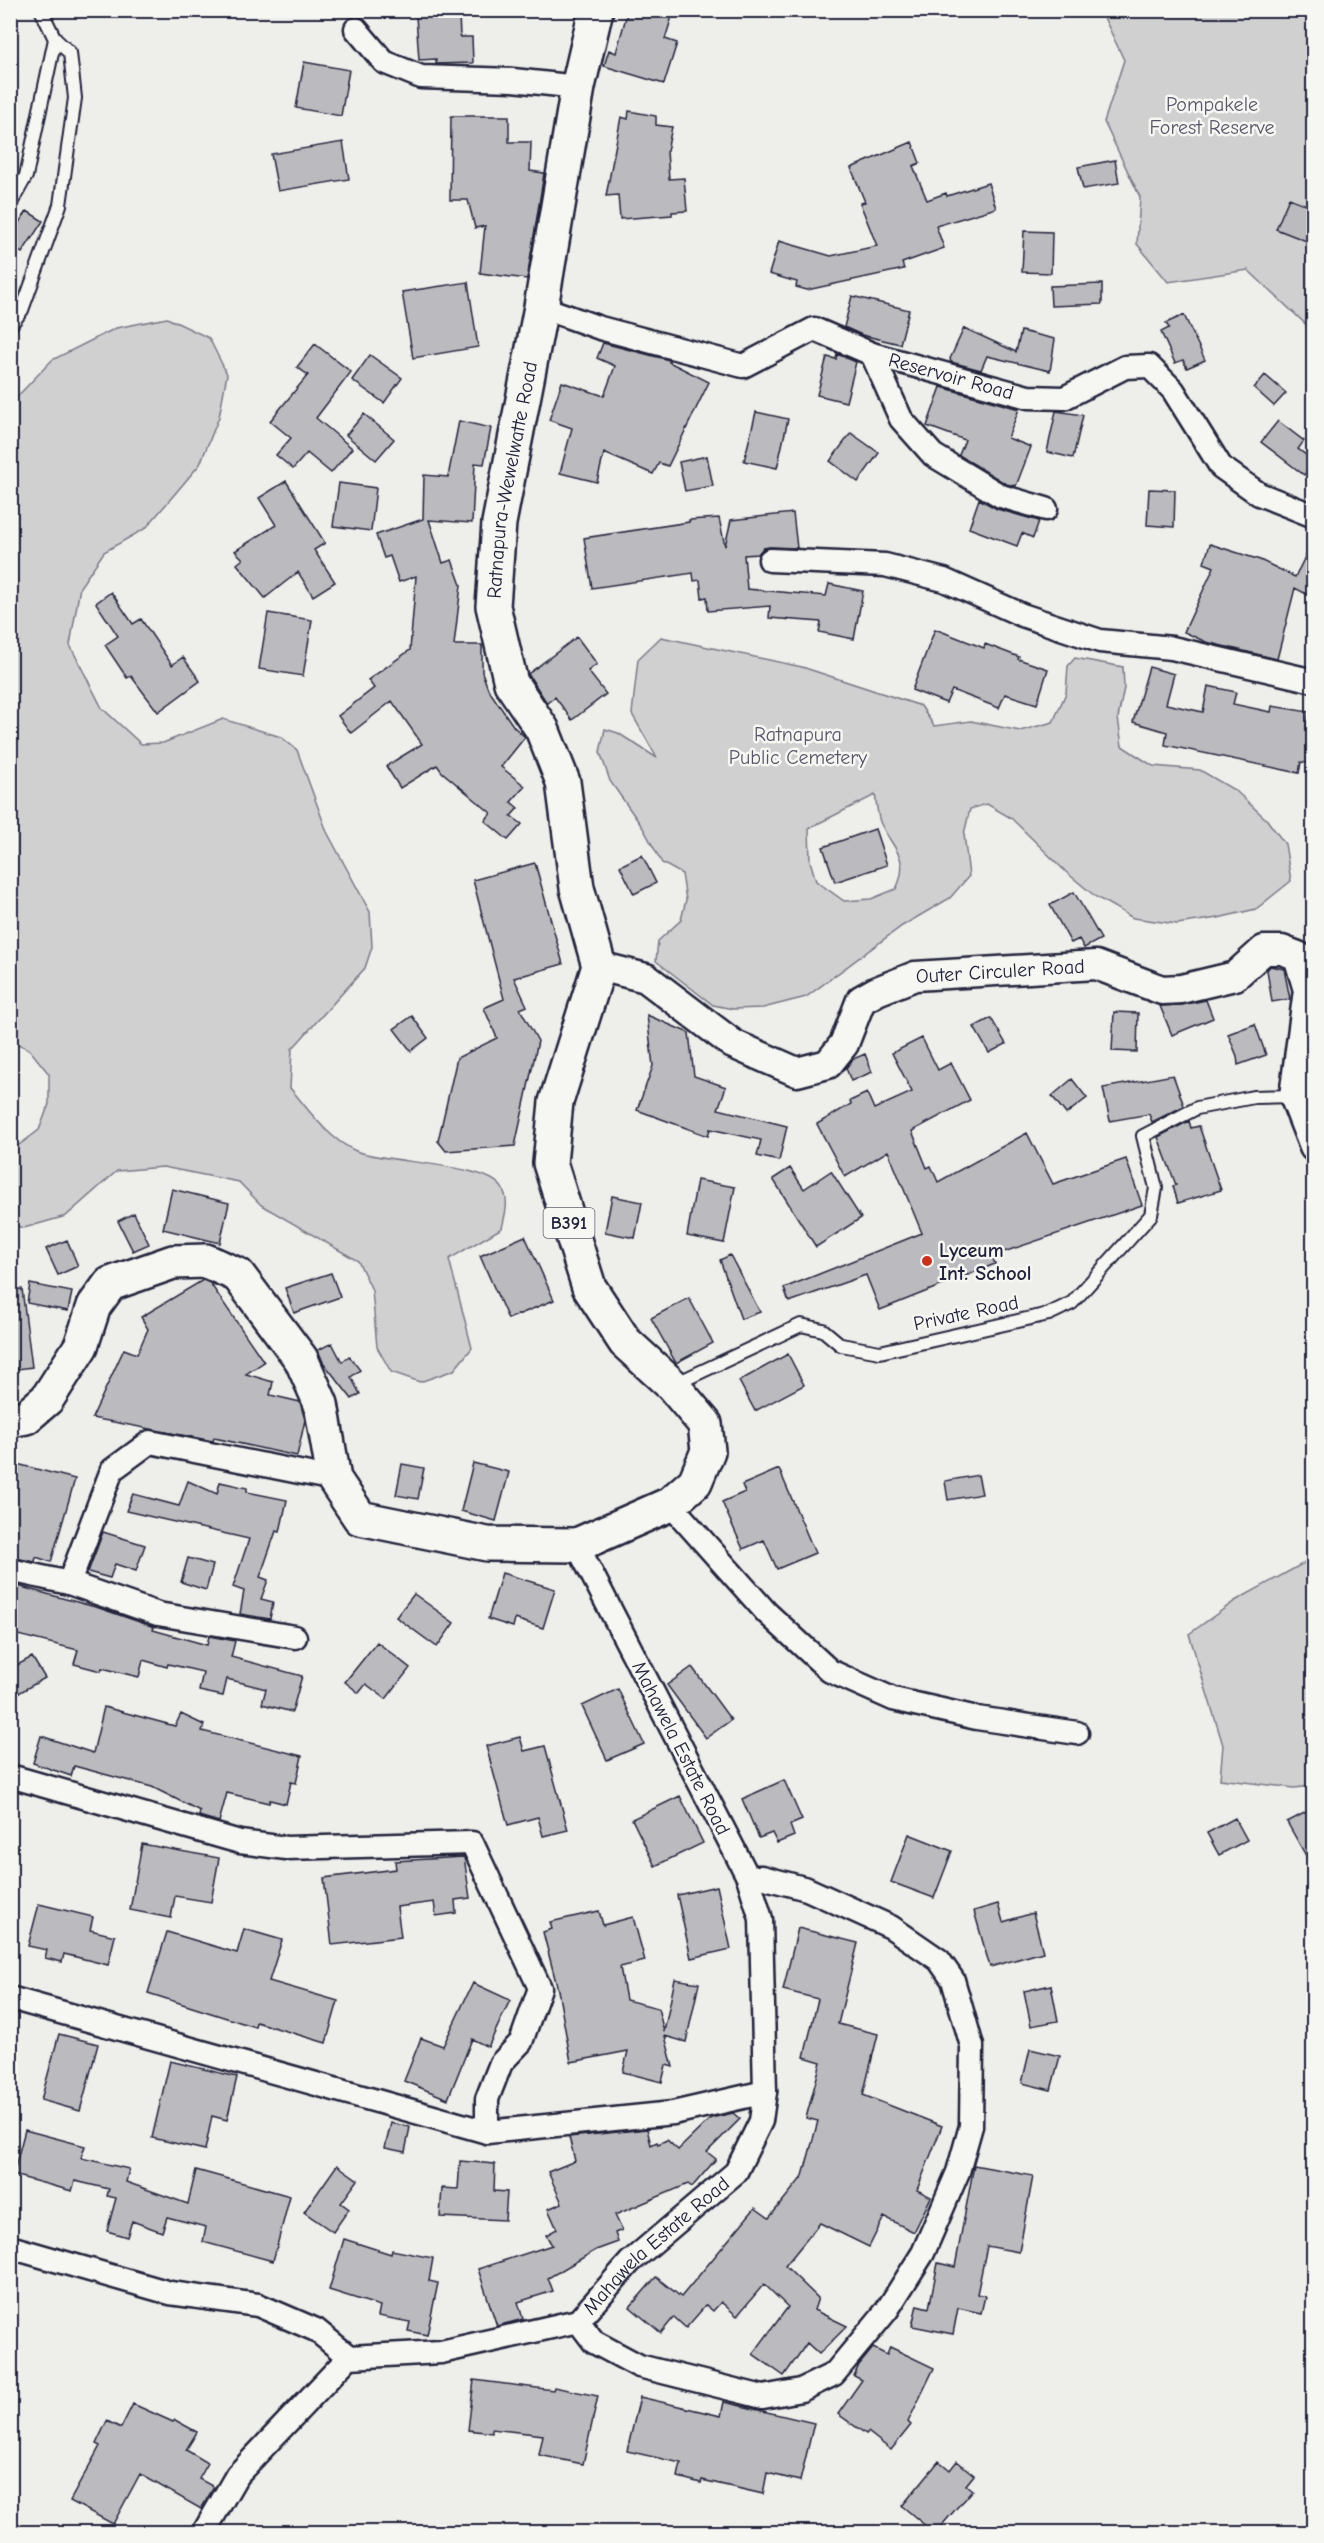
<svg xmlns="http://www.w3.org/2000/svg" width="1324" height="2543" viewBox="0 0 1324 2543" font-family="'Comic Neue',sans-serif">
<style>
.green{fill:#d0d0d1;stroke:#797986;stroke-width:1.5;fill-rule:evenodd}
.building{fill:#bbbbbf;stroke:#22223b;stroke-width:1.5}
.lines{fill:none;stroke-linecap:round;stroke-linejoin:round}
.service-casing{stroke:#22223b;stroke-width:16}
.minor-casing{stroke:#22223b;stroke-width:27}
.tertiary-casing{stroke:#22223b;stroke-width:33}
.primary-casing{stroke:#22223b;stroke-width:38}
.service{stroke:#f6f6f2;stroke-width:12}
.minor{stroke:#f6f6f2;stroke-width:22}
.tertiary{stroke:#f6f6f2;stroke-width:28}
.primary{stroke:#f6f6f2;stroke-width:33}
.poi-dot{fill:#c8321e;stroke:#f6f6f2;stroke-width:2}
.labels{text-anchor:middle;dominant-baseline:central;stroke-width:5;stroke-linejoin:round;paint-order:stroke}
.shield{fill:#f6f6f2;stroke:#626272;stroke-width:1.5}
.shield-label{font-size:18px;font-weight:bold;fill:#22223b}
.park-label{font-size:20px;fill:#565668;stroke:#f6f6f2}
.street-label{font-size:20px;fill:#22223b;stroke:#f6f6f2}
.poi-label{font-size:20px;font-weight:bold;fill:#22223b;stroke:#f6f6f2;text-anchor:start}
</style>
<rect width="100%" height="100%" fill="#eeeeeb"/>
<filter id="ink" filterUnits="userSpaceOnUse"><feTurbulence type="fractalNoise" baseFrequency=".0167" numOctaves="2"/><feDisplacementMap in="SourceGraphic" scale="12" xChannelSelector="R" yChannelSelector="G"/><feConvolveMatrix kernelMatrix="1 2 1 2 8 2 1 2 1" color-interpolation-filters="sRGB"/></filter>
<g filter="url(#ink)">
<!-- green -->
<path class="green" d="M1101,11H1313V331L1248,270L1168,282L1137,244L1140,197L1104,122L1124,60Z
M167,318L209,338L227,374L219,417L200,464L146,528L104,552L80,587L70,645L102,708L141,744L163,743L223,719L281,737L297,750L327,832L370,912L372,947L365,968L292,1049L290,1088C310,1111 327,1138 356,1151C384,1163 488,1163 502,1188C510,1201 505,1214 502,1228L449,1259L472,1348L454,1370L420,1382L391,1372L377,1347L372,1290L358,1261L261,1205L239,1182L163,1167L117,1171L66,1216L24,1228L11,1225V1151L39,1130L49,1104V1074L29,1049L11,1041V403L52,360L116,328Z
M661,637L802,667L921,706L934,726L971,721L1020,731L1053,722L1066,693L1068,666L1075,658L1123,667L1124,688L1118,718L1122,746L1153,766L1200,770L1236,791L1267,820L1285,844L1291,881L1256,909L1218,918L1177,924L1133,918L1096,897L1066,872L1011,818L987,804L970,809L964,834L969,876L950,898L902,926L806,997L763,1008L733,1009L713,1005L656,961L658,941L681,920L686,900L682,874L662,863L643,828L610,781L600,752L605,729L618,733L657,758L632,714L638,659ZM875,795C877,804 877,816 881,824C893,849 911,858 896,889L871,899L844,901L816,881L810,861L809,828Z
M1313,1558V1786L1294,1788L1220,1779L1223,1745L1189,1634L1235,1601Z"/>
<!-- building -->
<path class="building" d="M628,10H674L665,39L677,43L664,84L604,66L609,50L616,53Z
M459,14L460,37H472L473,63L436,64V59L419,60L416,16Z
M304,62L349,70L341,116L296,108Z
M629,111L656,116V125L672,127L667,151L669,179L684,178L687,211L672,212V215L620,219L618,195L606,196L621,117L628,119Z
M451,116H509V142H531L530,171L544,173L527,279L480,273L485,226L475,228L468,200H450Z
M343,142L349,179L278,191L271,154Z
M912,142L920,163L913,166L927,200L946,193L947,196L988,183L996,208L936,226L944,248L902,263L904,269L807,290L796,287L797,282L769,274L779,241L831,256L877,246L860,203L865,202L851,168Z
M1115,160L1119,183L1083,189L1078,167Z
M1289,198L1314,208V244L1276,229Z
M27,211L43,221L22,253L10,245V236Z
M1024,231L1052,232L1051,273L1022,272Z
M468,282L478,347L413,358L402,292Z
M1102,284V304L1051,306L1050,286Z
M852,296L909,310L900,344L862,335L844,327Z
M1184,315L1205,360L1187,368L1183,360L1175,363L1161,332L1169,328L1166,323Z
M964,328L1016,352L1021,331L1055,339L1050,371L987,356L981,370L951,362L950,359Z
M603,343L669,360V362L709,382L668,466L659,463L653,474L604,453L597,482L560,473L572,428L549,420L562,382L604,396L615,366L597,358Z
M315,344L351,372L316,418L352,448L331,473L307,453L293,469L276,455L291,438L270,421L308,375L297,367Z
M837,354L856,362L846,402L817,395L827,357L836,359Z
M370,355L402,378L384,403L352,380Z
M1265,375L1286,393L1274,406L1254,388Z
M941,387L1019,409L1008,438L1031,447L1016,486L1006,484L959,455L965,440L927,426Z
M1056,411L1083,415L1073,458L1047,452Z
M756,412L788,419L777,468L744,461Z
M364,414L394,439L376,460L346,435Z
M459,421L491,428L484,464L475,463L472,523L429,520L443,563L452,560L461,585L454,645H482V672L488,689L514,727L525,737L501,767L525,786L511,802L518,808L511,816L522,824L508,840L485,821L491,813L442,772L437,765L400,788L386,766L422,744L392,701L351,733L338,716L374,688L368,680L410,650L416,576L399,582L390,556L384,558L376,535L423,519L424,475L448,477Z
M1278,421L1304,441L1298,449L1314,461L1304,475L1261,442Z
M851,433L879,453L858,482L830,461Z
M707,456L713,486L685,491L679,462Z
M286,481L325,543L314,550L335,582L313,596L298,572L265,598L237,564L243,559L235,551L276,525L259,498Z
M339,483L376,488L371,531L333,526Z
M1149,489L1175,490L1174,527L1147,525Z
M979,499L997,509L1039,521L1033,538L1022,533L1017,546L969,528Z
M793,513L797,548L770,547L763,548L758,554L744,555L747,589L826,596L829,584L863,591L854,639L819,632L821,622L769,618L770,606L708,611L707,597L702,598L700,580L694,581L693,573L592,588L584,538L689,522V520L719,518L725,546L731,520Z
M1314,539V598L1295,588L1277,659L1206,642L1184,632L1214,567L1204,563L1210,544L1260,560L1295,577Z
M111,592L133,624L141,619L172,665L183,657L200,681L158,712L131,676L127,678L105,645L118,636L96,603Z
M268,613L312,620L303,676L259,669Z
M935,629L984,648L985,644L1019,657L1018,659L1048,669L1037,704L1005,694L999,708L952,690L946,703L912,690Z
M577,637L597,664L588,671L606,694L572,720L555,697L547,703L528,674Z
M1149,667L1174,674L1166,704L1203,712L1208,686L1236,692L1233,704L1271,712L1272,706L1309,712L1307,726L1314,727V764L1301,762L1299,773L1165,745L1167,732L1133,722Z
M875,829L887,865L835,882L823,847Z
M642,855L656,883L634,894L620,866Z
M535,863L563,964L514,978L527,1006L520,1009L538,1041L515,1146L446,1151L438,1141L457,1058L497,1038L484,1008L504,999L473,880Z
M1074,892L1101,939L1084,948L1079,939L1071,943L1050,905Z
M1270,966L1284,969L1290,999L1272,1002L1267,970Z
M1206,1000L1213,1018L1172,1035L1160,1006L1182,1005Z
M1114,1012L1138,1013L1137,1052L1112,1051Z
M647,1015L689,1033L694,1076L726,1087L718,1109L787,1126L779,1161L757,1156L761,1140L710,1129L708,1136L637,1110L653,1066Z
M412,1016L428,1038L411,1051L394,1029Z
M991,1018L1006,1044L989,1053L974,1027Z
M1255,1024L1266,1055L1238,1065L1237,1056L1228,1034Z
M922,1038L938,1070L951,1063L970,1100L912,1131L927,1168L931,1166L938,1182L1027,1133L1053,1184L1126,1159L1142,1205L992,1256L995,1264L880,1310L866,1275L789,1302L784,1288L922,1233L888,1151L845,1177L817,1124L851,1104L850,1101L867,1093L874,1109L912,1092L892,1053Z
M865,1054L872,1072L851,1081L846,1068L853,1059Z
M1173,1075L1184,1106L1152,1122L1149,1114L1110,1121L1103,1088Z
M1072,1079L1087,1098L1066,1114L1052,1096Z
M1189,1121L1191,1128L1199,1126L1221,1190L1178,1203L1173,1186L1176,1185L1158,1137Z
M790,1168L804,1189L831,1171L861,1218L816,1247L773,1179Z
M697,1180L735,1187L724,1243L687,1236Z
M172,1189L229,1203L220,1243L163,1229Z
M612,1196L642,1202L635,1238L605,1232Z
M134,1213L149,1244L133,1251L118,1221Z
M525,1236L554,1300L508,1319L480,1256Z
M67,1240L78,1266L58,1275L46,1249Z
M730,1255L760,1312L741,1319L720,1260Z
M331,1273L340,1297L294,1313L285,1288Z
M203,1280L210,1283L264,1362L246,1374L273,1382L270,1395L300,1402L305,1420L297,1456L214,1438L213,1441L92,1418L124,1349L137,1354L148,1329L141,1317Z
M30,1284L72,1292L68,1311L27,1303Z
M22,1289L32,1367L10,1370V1290Z
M689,1298L713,1343L676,1363L651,1318Z
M332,1343L342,1362L349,1356L360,1370L351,1377L360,1394L352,1399L323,1362L318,1350Z
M788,1354L804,1385L755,1411L739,1381Z
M473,1463L509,1472L496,1521L461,1511Z
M17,1464L75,1479L51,1562L36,1557L35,1562L10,1557V1488Z
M402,1464L424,1468L418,1499L396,1495Z
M779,1469L815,1553L777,1569L764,1540L743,1549L722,1502L745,1492L742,1485Z
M978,1475L982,1494L948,1500L945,1481Z
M188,1481L217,1494L220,1482L247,1488V1492L287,1500L280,1532L276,1531L260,1577L268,1580L261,1599L273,1602L270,1619L240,1614L244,1591L233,1587L249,1539L126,1511L133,1494L179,1506Z
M103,1532L145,1545L136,1571L115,1564L110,1578L88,1572Z
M188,1558L213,1565L206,1590L181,1582Z
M502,1573L555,1589L543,1628L515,1619L513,1627L488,1619Z
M10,1584L99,1608L154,1627L153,1630L207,1645L209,1636L235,1641L231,1657L302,1676L292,1712L262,1704L266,1689L227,1679L223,1696L199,1691L203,1672L168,1664L167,1667L143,1660L139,1677L102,1668L101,1671L74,1664L78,1650L10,1633Z
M414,1594L454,1623L437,1647L396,1617Z
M377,1642L410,1668L386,1699L366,1684L359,1693L345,1682Z
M32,1657L45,1678L10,1698V1669Z
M692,1667L731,1720L706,1738L667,1685Z
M618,1689L644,1744L607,1760L582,1706Z
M104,1707L175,1726L181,1714L204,1725L202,1731L302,1756L296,1783L291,1782L286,1804L270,1800L269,1803L227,1793L219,1822L199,1816L200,1811L152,1787L74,1766L71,1776L33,1763L41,1736L93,1753Z
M520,1737L524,1751L545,1746L568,1830L543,1836L538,1817L508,1825L486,1746Z
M784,1780L802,1820L790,1825L794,1836L777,1843L772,1833L759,1838L742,1799Z
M680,1796L703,1843L655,1866L632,1819Z
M1314,1808V1870L1287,1822Z
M1235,1818L1247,1840L1219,1855L1207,1833Z
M909,1834L952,1851L934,1898L891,1882Z
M142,1844L219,1858L211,1902L175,1896L171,1918L130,1910Z
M464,1857L470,1898L455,1900L456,1913L436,1916L434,1902L397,1907L401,1937L332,1945L324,1878L396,1869L395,1861Z
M717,1886L731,1949L691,1958L677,1895Z
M39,1904L93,1917L90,1930L115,1936L108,1965L64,1954L62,1962L45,1958L47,1950L28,1946Z
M998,1904L1003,1922L1033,1913L1043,1952L990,1967L974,1911Z
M599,1911L603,1925L633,1917L645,1961L620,1967L626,2000L658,2008L664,2032L675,1979L699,1983L686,2042L665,2036L673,2067L666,2065L662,2082L623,2072L628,2051L571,2062L558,1990L543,1932L552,1929L550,1922Z
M798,1928L858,1943L838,2024L878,2034L863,2095L942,2126L917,2190L931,2197L914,2232L884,2217L869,2247L820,2223L785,2266L818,2298L814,2310L847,2326L819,2354L807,2343L784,2376L753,2354L788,2307L764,2284L737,2316L721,2302L713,2311L706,2305L686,2328L674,2317L661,2333L630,2307L656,2277L681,2297L755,2208L769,2218L803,2176L818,2121L806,2118L821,2062L804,2057L818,1999L783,1990Z
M244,1929L282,1940L269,1981L338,2001L326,2043L256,2022L255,2027L148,1993L167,1932L237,1953Z
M473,1983L510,2000L488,2047L472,2039L448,2099L404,2081L421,2038L443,2046Z
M1051,1985L1058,2021L1031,2026L1024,1991Z
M59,2034L98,2044L80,2111L41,2100Z
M1030,2049L1060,2056L1051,2090L1022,2083Z
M170,2061L237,2077L227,2120L212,2116L205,2150L152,2138Z
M733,2113L740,2119L707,2152L716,2159L692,2187L688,2184L615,2215L622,2230L615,2233L618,2242L596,2250L548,2278L553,2291L518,2302L523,2319L497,2326L478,2269L552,2245L546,2235L557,2229L548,2209L562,2203L548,2172L575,2161L569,2137L647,2129L651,2145L657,2142L658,2144L667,2140L678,2150L711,2118Z
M391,2123L410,2127L405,2152L385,2148Z
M25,2130L85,2146L81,2158L129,2169L126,2182L188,2204L196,2170L290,2196L273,2261L203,2242L206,2227L167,2217L162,2232L132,2221L127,2237L107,2231L116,2198L107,2196L109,2189L75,2181L72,2191L13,2175Z
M460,2161L495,2164L494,2191L507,2192L505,2220L440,2217L442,2188L458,2189Z
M337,2165L358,2180L341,2203L349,2209L333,2232L304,2212Z
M974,2165L1033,2176L1019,2252L987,2246L977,2294L985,2296L981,2313L958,2308L953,2334L912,2326L917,2305L929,2308L938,2263L955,2267Z
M344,2239L391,2254L392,2250L433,2258L429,2281L438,2283L427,2335L408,2331L410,2322L378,2316L380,2306L329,2290Z
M890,2347L934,2368L908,2422L911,2425L891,2450L868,2432L866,2434L838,2414L862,2380L854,2376L859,2365L873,2348L887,2355Z
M474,2380L553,2390L554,2387L598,2396L583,2464L539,2455L543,2435L492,2429V2433L468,2430Z
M640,2397L721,2416L724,2402L814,2423L800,2481L767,2473L763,2494L702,2480L701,2483L678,2477L681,2463L627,2451Z
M133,2404L173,2422L175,2420L197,2432L186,2450L208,2463L199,2479L214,2487L201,2509L140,2474L113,2524L70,2501L100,2446L96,2444L107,2421L121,2428Z
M939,2461L950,2470L957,2461L974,2475L966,2485L972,2490L936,2532H933L902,2506Z"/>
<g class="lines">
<defs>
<path id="service" d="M10,205L26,176L55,39L41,10
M10,326L22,310L60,205L75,98L70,53L55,39
M675,1384L801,1325L823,1330L841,1345L880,1352L1049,1314L1072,1303L1151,1215L1156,1188L1143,1136L1197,1108L1254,1097L1294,1096"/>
<g id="minor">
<path d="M356,29L384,62L421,77L513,80L578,87"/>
<path id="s1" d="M541,307L600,328L743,366L814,329L872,354L1028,397L1064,398L1125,367L1149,366L1173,390L1221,467L1259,494L1314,516"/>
<path d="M872,354L901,419L933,455L1001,496L1046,509"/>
<path d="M770,560L885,565L944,580L1022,615L1100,641L1172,648L1314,681"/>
<path d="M670,1504L767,1613L830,1671L893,1699L977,1718L1077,1733"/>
<path d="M10,1570L69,1583L158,1614L295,1637"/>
<path d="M69,1583L112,1470L150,1442L334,1479"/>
<path d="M10,1776L240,1842L286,1848L472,1843L540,1988L521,2042L501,2063L487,2099V2132"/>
<path d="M10,1998L487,2132L673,2113L765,2092"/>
<path d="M10,2247L170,2293L258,2305L316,2330L349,2357"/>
<path d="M578,2321L594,2342L639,2366L763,2397L801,2390L834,2374L887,2310L923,2253L958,2172L971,2126L972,2046L953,1980L939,1960L891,1927L807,1889L762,1877H748"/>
<path id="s2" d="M204,2532L237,2475L349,2357L441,2352L578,2321L630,2262L736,2172L761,2121L765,2092L761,1919L748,1877L577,1545"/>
</g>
<g id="tertiary">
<path id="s3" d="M599,966L646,978L733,1044L797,1072L828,1064L844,1044L861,1000L877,991L915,976L1096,965L1162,990L1181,989L1235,976L1264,950H1282L1298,956L1308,990L1294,1096L1314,1147"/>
</g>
<g id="primary">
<path id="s4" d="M10,1420L26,1417L47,1399L81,1346L94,1306L110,1284L173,1262L206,1261L238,1275L301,1359L321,1404L334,1479L360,1518L487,1544L577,1545L670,1504L695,1482L708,1451L705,1424L672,1385L625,1342L589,1287L550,1163L556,1102L599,966L577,888L563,782L542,729L511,683L493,606L499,523L541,307L578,87L596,10"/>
</g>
</defs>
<!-- service casing -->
<use href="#service" class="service-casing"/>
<!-- minor casing -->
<use href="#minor" class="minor-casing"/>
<!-- tertiary casing -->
<use href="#tertiary" class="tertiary-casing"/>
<!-- primary casing -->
<use href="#primary" class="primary-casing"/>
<!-- service -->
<use href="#service" class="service"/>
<!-- minor -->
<use href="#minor" class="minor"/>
<!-- tertiary -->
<use href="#tertiary" class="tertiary"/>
<!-- primary -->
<use href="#primary" class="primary"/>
</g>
</g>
<!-- markers -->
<circle class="poi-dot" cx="927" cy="1261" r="6"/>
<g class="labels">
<!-- shield labels -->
<rect class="shield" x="543.5" y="1208" width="51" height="30" rx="4.5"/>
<g class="shield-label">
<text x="569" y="1223">B391</text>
</g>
<!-- park labels -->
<g class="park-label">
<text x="1212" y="104">Pompakele<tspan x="1212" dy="23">Forest Reserve</tspan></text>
<text x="798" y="734">Ratnapura<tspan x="798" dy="23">Public Cemetery</tspan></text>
</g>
<!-- street labels -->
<g class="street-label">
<text stroke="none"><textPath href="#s1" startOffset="436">Reservoir Road</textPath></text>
<text stroke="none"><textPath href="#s4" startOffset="2025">Ratnapura-Wewelwatte Road</textPath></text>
<text stroke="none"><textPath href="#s3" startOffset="477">Outer Circuler Road</textPath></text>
<text transform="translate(966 1313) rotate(-12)">Private Road</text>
<text transform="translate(681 1748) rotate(63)">Mahawela Estate Road</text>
<text stroke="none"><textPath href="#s2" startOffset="570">Mahawela Estate Road</textPath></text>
</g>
<!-- poi labels -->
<g class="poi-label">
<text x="939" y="1250">Lyceum<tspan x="939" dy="23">Int. School</tspan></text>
</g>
</g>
<!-- margin -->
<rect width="1324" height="2543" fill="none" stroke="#f6f6f2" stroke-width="36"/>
<rect x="18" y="18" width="1288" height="2507" fill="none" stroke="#22223b" stroke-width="2" filter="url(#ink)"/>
</svg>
